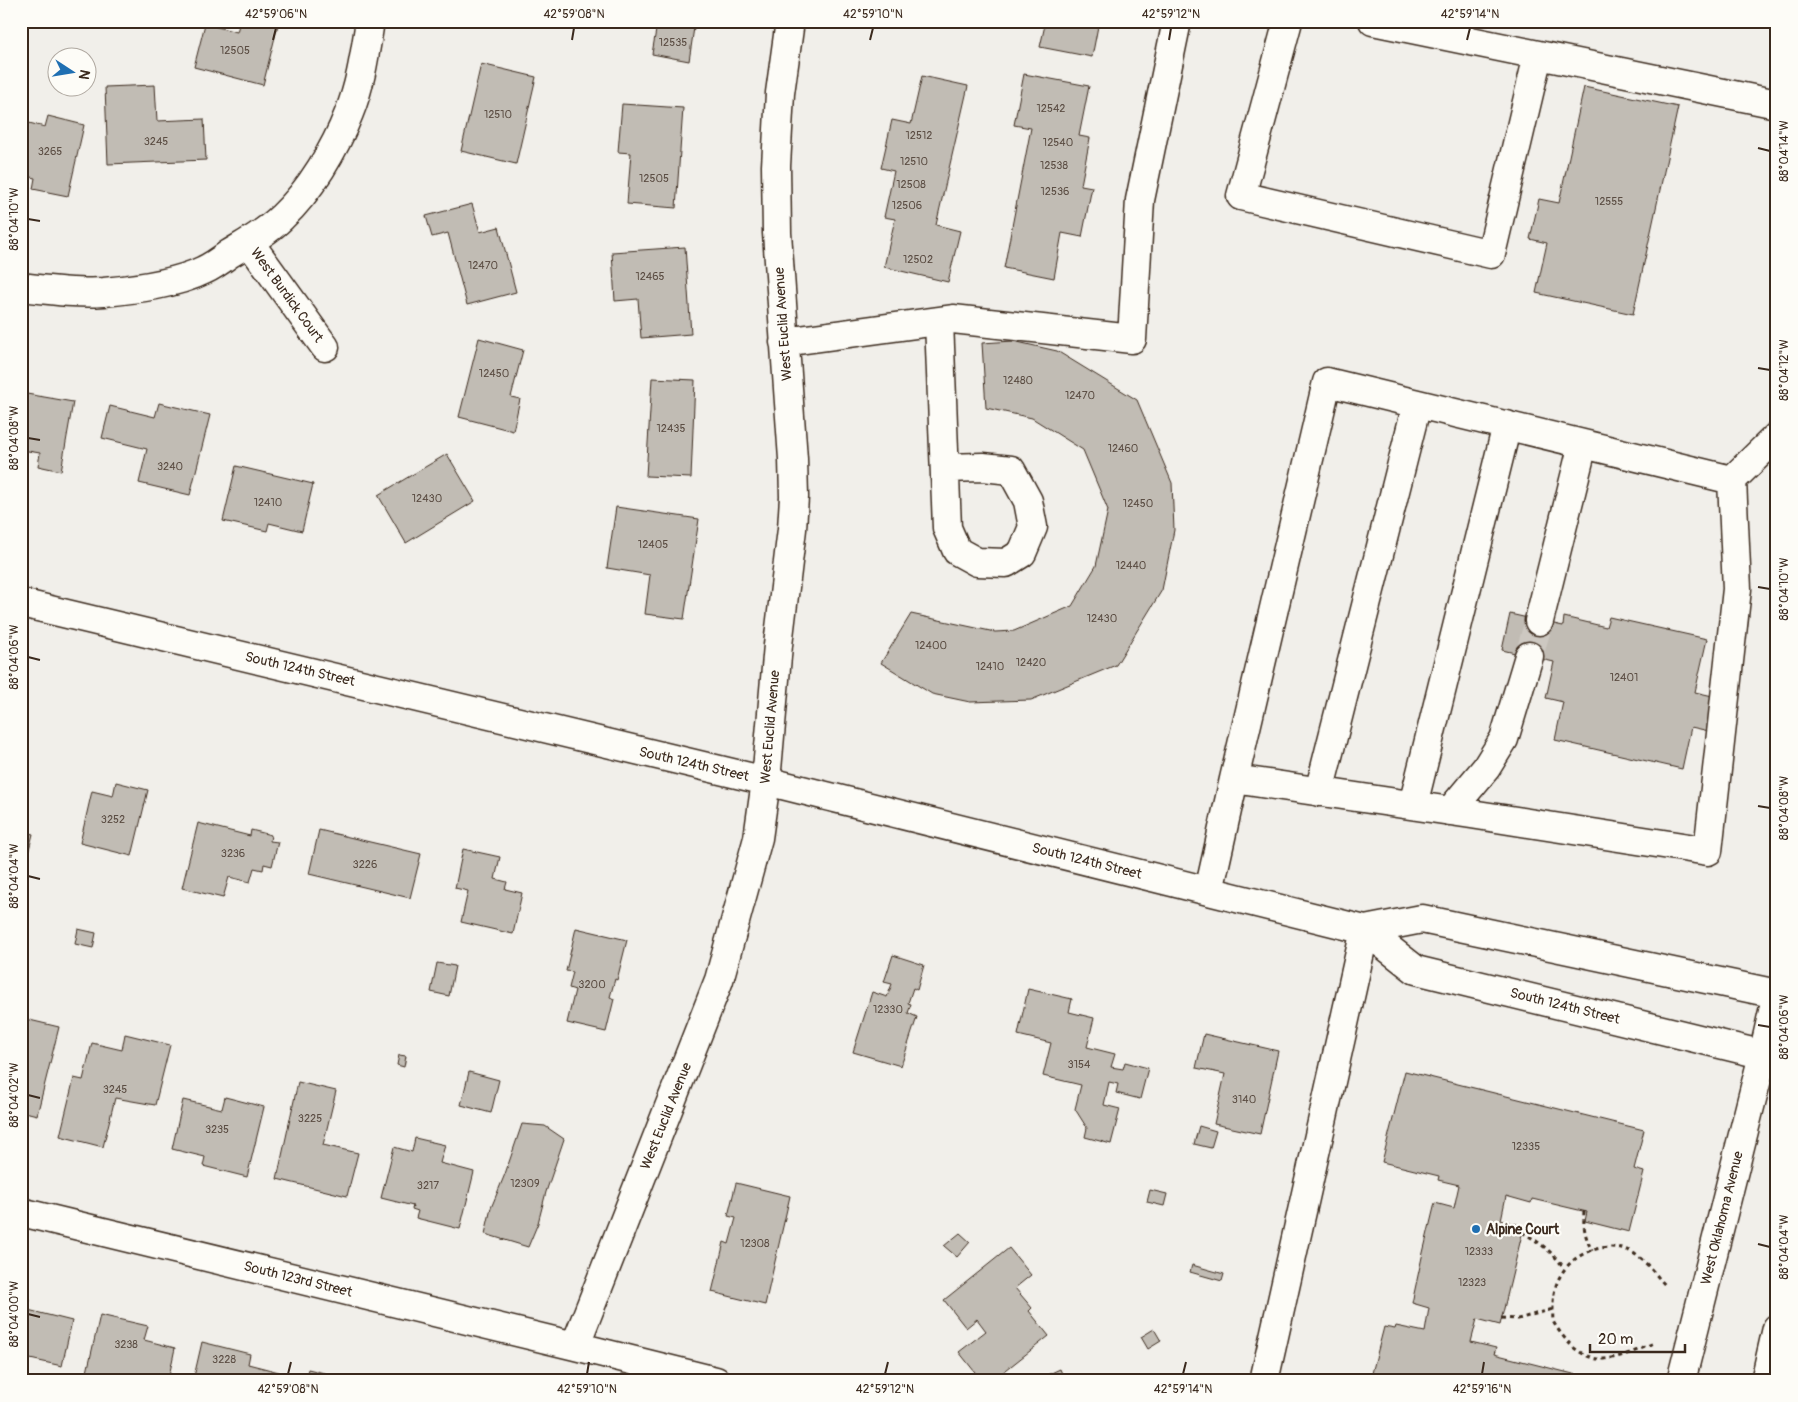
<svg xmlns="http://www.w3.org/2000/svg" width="1798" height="1402" viewBox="0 0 1798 1402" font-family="Pangolin,sans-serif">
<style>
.building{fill:#c1bcb4;stroke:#3b2a1e}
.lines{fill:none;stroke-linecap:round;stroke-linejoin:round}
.minor-tunnel{stroke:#cdc8c1;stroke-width:28;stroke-dasharray:28 14;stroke-linecap:butt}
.minor-casing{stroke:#3b2a1e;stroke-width:31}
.major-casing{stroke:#3b2a1e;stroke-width:31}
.path{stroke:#3b2a1e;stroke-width:3;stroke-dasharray:4 4;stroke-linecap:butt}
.minor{stroke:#fdfcf7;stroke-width:28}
.major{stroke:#fdfcf7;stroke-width:28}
.ticks{fill:none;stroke:#3b2a1e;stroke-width:2}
.poi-dot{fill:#1f6fb2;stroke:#fdfcf7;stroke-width:2}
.labels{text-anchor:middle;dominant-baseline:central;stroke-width:4.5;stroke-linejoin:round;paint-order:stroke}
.number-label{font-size:11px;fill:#5c4e44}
.street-label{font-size:14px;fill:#3b2a1e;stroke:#fdfcf7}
.poi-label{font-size:14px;font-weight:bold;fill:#3b2a1e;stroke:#fdfcf7;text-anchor:start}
.neatline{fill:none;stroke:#3b2a1e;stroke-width:2}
.ticks-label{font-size:12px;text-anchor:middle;fill:#3b2a1e}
</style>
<rect width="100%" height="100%" fill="#f1efea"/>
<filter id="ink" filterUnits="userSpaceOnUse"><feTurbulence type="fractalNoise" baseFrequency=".02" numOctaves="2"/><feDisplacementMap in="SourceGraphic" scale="10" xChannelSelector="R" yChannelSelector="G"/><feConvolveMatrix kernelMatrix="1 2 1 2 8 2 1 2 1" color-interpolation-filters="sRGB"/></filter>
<g filter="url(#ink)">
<!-- building -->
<path class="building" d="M240,21H279L263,85L194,67L205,24L237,32Z
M477,21H526V24L476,25Z
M642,21H695L689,61L652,54L656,30L641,27Z
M1026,21H1099L1092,57L1040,47L1045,25Z
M481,64L536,77L516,164L461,151Z
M1024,74L1089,86L1079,136L1090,138L1081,185L1092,187L1082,237L1062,233L1054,278L1004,268L1031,128L1014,125Z
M922,76L968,86L936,225L960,231L948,282L884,267L895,219L884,217L894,171L881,168L892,120L911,124Z
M155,85L157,121L204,119L206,160L108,164L105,87Z
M1584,87L1678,107L1633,314L1536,293L1547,243L1530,239L1539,199L1559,203Z
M622,104L683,108L676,208L627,204L631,153L618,152Z
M21,107L28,109L25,122L45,127L48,116L84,125L68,196L33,189L35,178L21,175Z
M472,204L480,232L499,227L516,292L467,305L448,233L432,237L426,216Z
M685,247L691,334L641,338L638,299L615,301L612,252Z
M479,338L523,350L511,397L520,399L513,431L459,417Z
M1013,341L1057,351L1137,400L1172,483L1174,530L1162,590L1116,665L1031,700L970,702L932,694L881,663L911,614L995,632L1014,631L1072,606L1096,566L1108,510L1083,450L1032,418L986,408L982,343Z
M652,378L695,380L691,478L646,476Z
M21,393L73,402L61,471L38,466L40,453L22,450Z
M159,403L210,415L190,495L139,483L147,449L102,438L110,406L155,417Z
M447,454L475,501L406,543L378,495Z
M236,466L313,484L302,531L269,523L267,531L223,521Z
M616,507L699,519L684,619L645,614L650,575L607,568Z
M1510,614L1563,626L1564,617L1606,627L1609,617L1707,639L1695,692L1717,697L1709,731L1691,727L1682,769L1555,740L1563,702L1546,698L1554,662L1502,650Z
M116,782L148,790L132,856L80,843L92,791L113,796Z
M198,823L250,836L251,830L271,835L270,841L278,842L272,866L264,864L263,870L254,868L250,882L229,877L223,898L182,888Z
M319,830L421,854L410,898L309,874Z
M21,831L33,834L23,873L21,872Z
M463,849L500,857L495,879L507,882L505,889L522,893L513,934L461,922L468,891L455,888Z
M576,928L627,940L617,980L615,979L610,997L614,999L606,1032L567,1023L575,990L569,988L573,972L566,971Z
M78,929L96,933L93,948L75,944Z
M893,955L924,965L917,990L913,988L908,1003L911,1004L908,1013L917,1017L901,1066L853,1052L872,992L887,997L892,984L884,982Z
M437,963L455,966L449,996L431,992Z
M1028,989L1072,999L1069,1012L1094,1018L1087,1047L1115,1054L1111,1067L1123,1069L1125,1062L1148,1068L1140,1099L1116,1093L1118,1084L1109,1082L1104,1105L1120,1109L1111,1144L1085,1137L1087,1128L1075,1109L1081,1085L1043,1076L1051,1043L1018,1035Z
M21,1018L59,1027L37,1115L21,1111Z
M125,1034L170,1045L155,1105L115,1098L103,1147L60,1136L74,1078L83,1080L92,1043L122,1050Z
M1204,1034L1278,1051L1260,1134L1214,1124L1225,1074L1196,1068Z
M399,1055L406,1056L404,1067L397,1065Z
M1405,1071L1644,1130L1634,1169L1644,1172L1629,1232L1585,1221L1587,1212L1532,1199L1531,1203L1506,1196L1501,1220L1524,1226L1500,1325L1477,1319L1471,1342L1496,1348L1494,1354L1589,1378V1381H1370L1384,1327L1395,1329L1396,1326L1425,1332L1429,1308L1412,1303L1422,1257L1435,1203L1454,1208L1459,1185L1438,1180L1439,1176L1382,1162Z
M469,1072L499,1080L491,1113L461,1105Z
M298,1082L336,1091L323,1145L358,1153L347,1196L277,1179Z
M225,1097L264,1107L247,1177L203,1166L205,1157L172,1149L183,1100L222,1109Z
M522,1124L545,1126L564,1139L546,1192L538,1223L528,1247L485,1234L491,1208L505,1174Z
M1199,1126L1216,1131L1211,1148L1194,1144Z
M415,1138L445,1145L440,1163L474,1172L460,1229L416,1218L418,1211L412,1209L413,1206L381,1198L394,1147L412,1152Z
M736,1183L790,1196L765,1305L712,1292L724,1242L729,1244L736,1218L728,1216Z
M1150,1190L1167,1194L1164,1206L1147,1202Z
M960,1233L970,1242L957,1257L944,1246Z
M1009,1248L1031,1275L1015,1288L1032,1308L1029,1311L1049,1336L992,1381H982L959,1352L986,1331L977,1319L966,1328L944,1300Z
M1192,1265L1224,1274L1222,1281L1190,1272Z
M21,1298L30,1300L28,1310L72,1321L62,1366L21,1357Z
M100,1315L148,1326L144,1340L175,1348L168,1381H85Z
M1154,1329L1161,1341L1148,1349L1141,1337Z
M202,1342L250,1354L248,1364L279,1372L277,1381H193Z
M308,1369L345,1378L344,1381H305Z
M1060,1369L1065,1381H1034Z"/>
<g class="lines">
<!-- minor-tunnel -->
<path class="minor-tunnel" d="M1529,656L1539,621"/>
<defs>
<path id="minor" d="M1288,21L1241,196L1491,254L1538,55
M1373,21L1777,104
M249,242L325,347
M21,287C48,290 77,294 104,292C135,289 176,284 204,270C213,266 221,260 229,254C247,243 267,232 282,217C310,191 335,149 349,113C361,84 365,52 370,21
M939,321L947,528L957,551L977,562L1006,563L1022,553L1033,527L1028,501L1011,470L983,467L945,468
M784,342L953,319L1132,339L1140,200L1177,21
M21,603L766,781L1365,930L1422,919L1777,994
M1539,621L1583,444
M1234,779L1327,382L1732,480
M1319,792L1417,404
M1413,805L1507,425
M1450,811L1486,768L1504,739L1529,656
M1209,891L1234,779L1471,814L1708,851L1737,589L1732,480L1777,436
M1365,930L1416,970L1777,1058
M21,1212L575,1346
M716,1381L575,1346L719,980L758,838L766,781L778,645L792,529L794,497L793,459L777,233L776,166L780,93L790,21
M1264,1381L1365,930"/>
<path id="major" d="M1681,1381L1763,1055L1777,994
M1765,1381L1777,1328"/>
</defs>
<!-- minor casing -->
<use href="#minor" class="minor-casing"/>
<!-- major casing -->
<use href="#major" class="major-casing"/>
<!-- path -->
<path class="path" d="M1584,1211C1583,1227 1585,1237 1592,1251
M1522,1232C1539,1242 1553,1252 1564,1268
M1501,1318L1518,1319L1553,1309
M1652,1344C1635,1351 1616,1360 1597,1359C1589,1358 1579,1352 1573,1347C1566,1340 1559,1332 1554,1323C1552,1319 1553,1313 1553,1308C1552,1279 1568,1257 1596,1249C1609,1246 1622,1246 1633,1253C1646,1261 1655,1274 1665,1285"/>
<!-- minor -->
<use href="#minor" class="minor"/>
<!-- major -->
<use href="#major" class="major"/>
</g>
</g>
<!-- ticks -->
<path class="ticks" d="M273,40L276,28M572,40L574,28M870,40L873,28M1169,40L1171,28M1467,40L1470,28M1758,148L1770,151M28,219L40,221M1758,368L1770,370M28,438L40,440M1758,587L1770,589M28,657L40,660M1758,806L1770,808M28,876L40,879M1758,1025L1770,1027M28,1095L40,1098M1758,1244L1770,1247M28,1314L40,1317M288,1374L291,1362M587,1374L589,1362M885,1374L888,1362M1183,1374L1186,1362M1482,1374L1484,1362"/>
<!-- markers -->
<circle class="poi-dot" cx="1476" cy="1229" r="5"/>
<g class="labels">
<!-- number labels -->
<g class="number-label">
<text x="673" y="42">12535</text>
<text x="235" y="50">12505</text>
<text x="1051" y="108">12542</text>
<text x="498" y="114">12510</text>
<text x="919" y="135">12512</text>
<text x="156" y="141">3245</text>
<text x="1058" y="142">12540</text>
<text x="50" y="151">3265</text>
<text x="914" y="161">12510</text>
<text x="1054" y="165">12538</text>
<text x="654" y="178">12505</text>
<text x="911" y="184">12508</text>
<text x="1055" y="191">12536</text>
<text x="1609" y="201">12555</text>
<text x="907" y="205">12506</text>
<text x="918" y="259">12502</text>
<text x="483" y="265">12470</text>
<text x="650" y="276">12465</text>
<text x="494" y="373">12450</text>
<text x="1018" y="380">12480</text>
<text x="1080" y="395">12470</text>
<text x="671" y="428">12435</text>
<text x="1123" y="448">12460</text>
<text x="170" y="466">3240</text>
<text x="427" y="498">12430</text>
<text x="268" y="502">12410</text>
<text x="1138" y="503">12450</text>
<text x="653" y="544">12405</text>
<text x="1131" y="565">12440</text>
<text x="1102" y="618">12430</text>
<text x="931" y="645">12400</text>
<text x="1031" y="662">12420</text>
<text x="990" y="666">12410</text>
<text x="1624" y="677">12401</text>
<text x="113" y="819">3252</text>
<text x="233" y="853">3236</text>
<text x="365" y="864">3226</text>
<text x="592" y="984">3200</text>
<text x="888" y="1009">12330</text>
<text x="1079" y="1064">3154</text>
<text x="115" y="1089">3245</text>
<text x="1244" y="1099">3140</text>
<text x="310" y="1118">3225</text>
<text x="217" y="1129">3235</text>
<text x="1526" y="1146">12335</text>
<text x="525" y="1183">12309</text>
<text x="428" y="1185">3217</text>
<text x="755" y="1243">12308</text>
<text x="1479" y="1251">12333</text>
<text x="1472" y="1282">12323</text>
<text x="126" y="1344">3238</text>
<text x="224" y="1359">3228</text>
</g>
<!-- street labels -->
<g class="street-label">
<text transform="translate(287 295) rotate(54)">West Burdick Court</text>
<text transform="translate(783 324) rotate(-94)">West Euclid Avenue</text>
<text transform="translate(300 669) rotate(13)">South 124th Street</text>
<text transform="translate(770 727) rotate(-85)">West Euclid Avenue</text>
<text transform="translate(694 764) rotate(13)">South 124th Street</text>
<text transform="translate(1087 861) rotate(14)">South 124th Street</text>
<text transform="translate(1565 1006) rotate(14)">South 124th Street</text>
<text transform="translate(666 1116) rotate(-68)">West Euclid Avenue</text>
<text transform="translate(1722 1218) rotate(-76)">West Oklahoma Avenue</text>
<text transform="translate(298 1279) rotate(14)">South 123rd Street</text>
</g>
<!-- poi labels -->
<g class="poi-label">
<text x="1486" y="1229">Alpine Court</text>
</g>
</g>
<!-- margin -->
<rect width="1798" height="1402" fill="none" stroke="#fdfcf7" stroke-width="55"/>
<!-- north arrow -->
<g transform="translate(72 72) rotate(102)"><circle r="24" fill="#fdfcf7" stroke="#afa8a0"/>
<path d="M0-4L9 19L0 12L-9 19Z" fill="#1f6fb2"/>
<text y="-8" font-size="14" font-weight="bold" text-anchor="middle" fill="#3b2a1e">N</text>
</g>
<!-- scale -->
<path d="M1590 1344v8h95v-8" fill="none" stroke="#3b2a1e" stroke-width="2.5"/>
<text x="1598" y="1344" font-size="15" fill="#3b2a1e" stroke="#fdfcf7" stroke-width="4" paint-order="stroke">20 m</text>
<rect x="28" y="28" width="1742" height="1346" class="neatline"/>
<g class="ticks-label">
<text x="276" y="18">42°59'06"N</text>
<text x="574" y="18">42°59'08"N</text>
<text x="873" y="18">42°59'10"N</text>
<text x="1171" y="18">42°59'12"N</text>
<text x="1470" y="18">42°59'14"N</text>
<text transform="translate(1784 151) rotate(-90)" y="4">88°04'14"W</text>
<text transform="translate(14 219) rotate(-90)" y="4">88°04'10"W</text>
<text transform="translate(1784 370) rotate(-90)" y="4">88°04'12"W</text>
<text transform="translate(14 438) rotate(-90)" y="4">88°04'08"W</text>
<text transform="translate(1784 589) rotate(-90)" y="4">88°04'10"W</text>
<text transform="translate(14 657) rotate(-90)" y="4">88°04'06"W</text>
<text transform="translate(1784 808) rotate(-90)" y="4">88°04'08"W</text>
<text transform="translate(14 876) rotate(-90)" y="4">88°04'04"W</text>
<text transform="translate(1784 1027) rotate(-90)" y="4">88°04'06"W</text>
<text transform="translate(14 1095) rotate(-90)" y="4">88°04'02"W</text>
<text transform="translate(1784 1247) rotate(-90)" y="4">88°04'04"W</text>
<text transform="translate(14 1314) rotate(-90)" y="4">88°04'00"W</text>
<text x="288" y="1393">42°59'08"N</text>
<text x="587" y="1393">42°59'10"N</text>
<text x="885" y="1393">42°59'12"N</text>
<text x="1183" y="1393">42°59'14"N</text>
<text x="1482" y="1393">42°59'16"N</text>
</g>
</svg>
